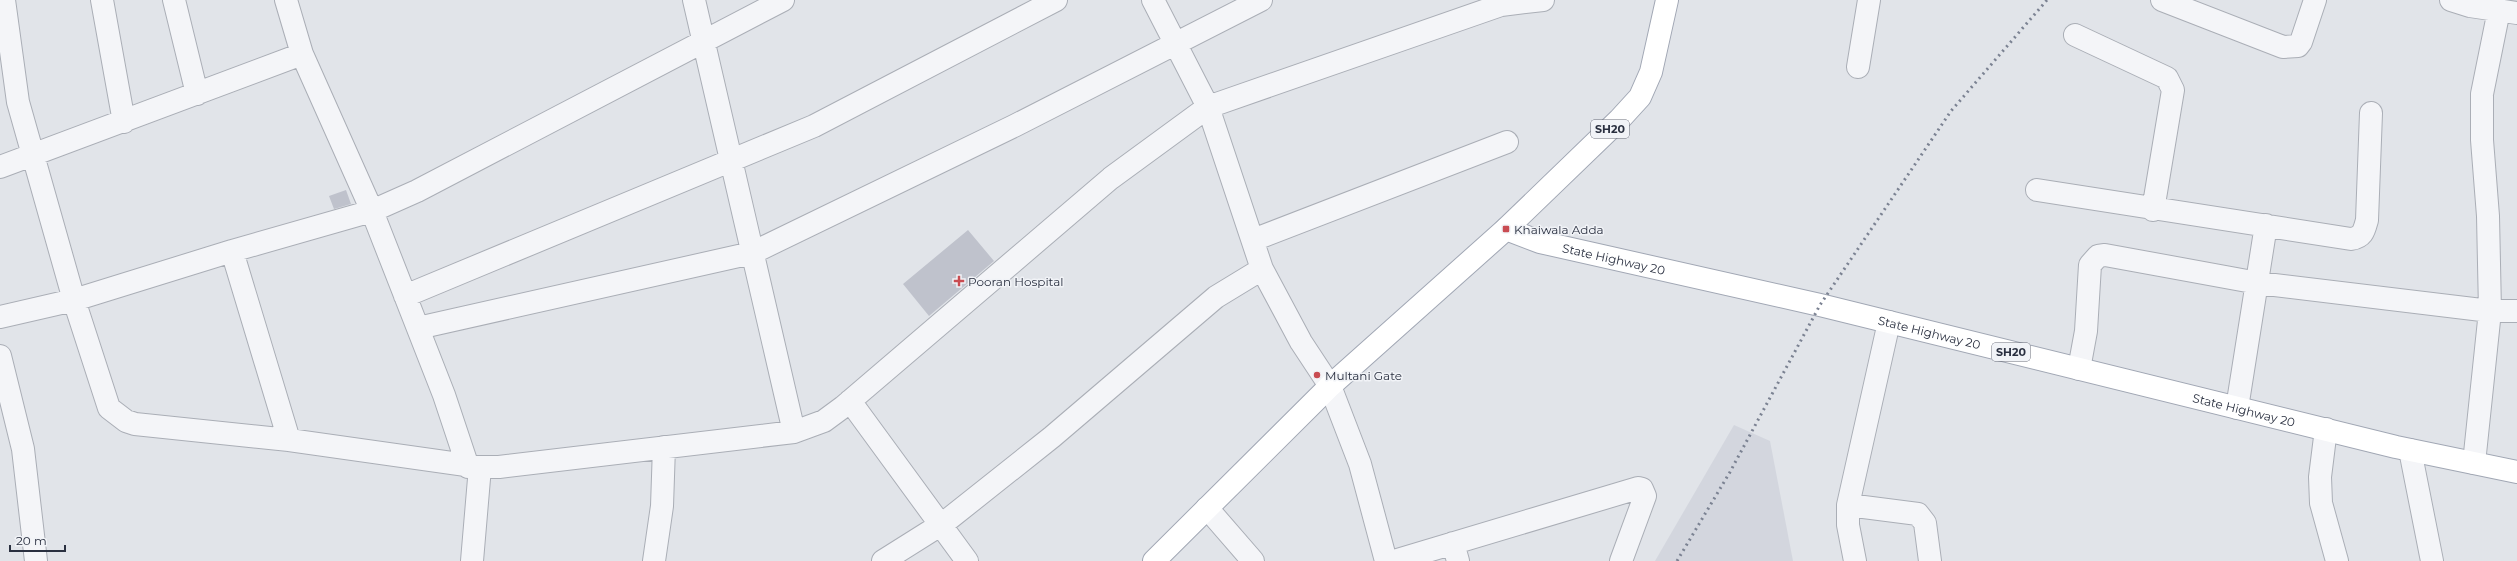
<svg xmlns="http://www.w3.org/2000/svg" width="2517" height="561" viewBox="0 0 2517 561" font-family="Montserrat,sans-serif">
<style>
.built{fill:#d3d6de}
.building{fill:#bfc2cc}
.lines{fill:none;stroke-linecap:round;stroke-linejoin:round}
.minor-casing{stroke:#aaaeb6;stroke-width:24}
.tertiary-casing{stroke:#aaaeb6;stroke-width:24}
.primary-casing{stroke:#a1a7b4;stroke-width:24}
.minor{stroke:#f4f5f8;stroke-width:22}
.tertiary{stroke:#f4f5f8;stroke-width:22}
.primary{stroke:#fff;stroke-width:22}
.rail{stroke:#7b8292;stroke-width:3;stroke-dasharray:2 4;stroke-linecap:butt}
.poi-dot{fill:#c94c52;stroke:#f1f3f7;stroke-width:1.5}
.labels{text-anchor:middle;dominant-baseline:central;stroke-width:3;stroke-linejoin:round;paint-order:stroke}
.shield{fill:#f1f3f7;stroke:#666a77;stroke-width:1}
.shield-label{font-size:11px;font-weight:bold;fill:#2a3040}
.poi-label{font-size:12px;fill:#2a3040;stroke:#f1f3f7;text-anchor:start}
.street-label{font-size:12px;fill:#2a3040;stroke:#f1f3f7}
</style>
<rect width="100%" height="100%" fill="#e1e4e9"/>
<!-- built -->
<path class="built" d="M1734,425L1770,441L1793,561H1655Z"/>
<!-- building -->
<path class="building" d="M346,190L351,204L334,209L329,196Z
M968,230L994,261L929,316L903,284Z"/>
<g class="lines">
<defs>
<path id="minor" d="M4,0L18,102L74,300L109,408L126,421L135,424L289,440L480,467H499L794,432L824,421L843,407L1111,178L1208,107L1501,5L1543,0
M102,0L124,122
M174,0L197,94
M286,0L302,54L372,211L444,395L468,467
M694,0L794,432
M1153,0L1208,107L1262,269L1301,342L1330,386
M2162,0L2283,47L2298,46L2301,42L2315,0
M2451,0L2470,6L2517,13
M2075,35L2167,78L2173,90L2153,210
M1858,67L1869,0
M0,167L302,54
M2037,190L2351,239C2363,237 2364,231 2367,220L2371,113
M1253,240L1507,142
M232,251L289,440
M405,296L814,126L1056,0
M0,317L74,300L232,251L372,211L417,191L783,0
M418,328L752,253L1014,126L1261,0
M0,356L23,449L36,561
M2079,369L2086,331L2090,265L2098,256L2105,255L2258,283L2490,311H2517
M850,401L967,561
M2237,408L2266,225
M2326,429L2320,477L2321,503L2337,561
M2410,450L2432,561
M2474,463L2490,311L2488,216L2482,140V94L2499,10
M1848,505L1918,514L1925,523L1930,561
M1207,508L1253,561
M1453,543L1458,561
M472,561L480,467
M654,561L662,506L664,447
M883,561L945,522L1052,437L1216,297L1262,269
M1394,561L1638,488L1642,489L1645,496L1621,561
M1855,561L1848,525V505L1889,322"/>
<path id="tertiary" d="M1330,386L1360,464L1386,561"/>
<g id="primary">
<path id="s1" d="M1506,229L1540,242L1820,305L2396,447L2517,472"/>
<path d="M1154,561L1330,386L1506,229L1619,120L1640,97L1651,72L1667,0"/>
</g>
</defs>
<!-- minor casing -->
<use href="#minor" class="minor-casing"/>
<!-- tertiary casing -->
<use href="#tertiary" class="tertiary-casing"/>
<!-- primary casing -->
<use href="#primary" class="primary-casing"/>
<!-- minor -->
<use href="#minor" class="minor"/>
<!-- tertiary -->
<use href="#tertiary" class="tertiary"/>
<!-- primary -->
<use href="#primary" class="primary"/>
<!-- rail -->
<path class="rail" d="M1677,561L1730,472L1820,305L1951,111L2047,0"/>
</g>
<!-- markers -->
<g class="poi-dot">
<rect x="1502" y="225" width="8" height="8" rx="2"/>
<path d="M957 275h4v4h4v4h-4v4h-4v-4h-4v-4h4z"/>
<circle cx="1317" cy="375" r="4"/>
</g>
<g class="labels">
<!-- shield labels -->
<g class="shield">
<rect x="1591" y="120" width="38" height="18" rx="3"/>
<rect x="1992" y="343" width="38" height="18" rx="3"/>
</g>
<g class="shield-label">
<text x="1610" y="129">SH20</text>
<text x="2011" y="352">SH20</text>
</g>
<!-- poi labels -->
<g class="poi-label">
<text x="1514" y="229">Khaiwala Adda</text>
<text x="968" y="281">Pooran Hospital</text>
<text x="1325" y="375">Multani Gate</text>
</g>
<!-- street labels -->
<g class="street-label">
<text stroke="none"><textPath href="#s1" startOffset="112">State Highway 20</textPath></text>
<text stroke="none"><textPath href="#s1" startOffset="436">State Highway 20</textPath></text>
<text stroke="none"><textPath href="#s1" startOffset="760">State Highway 20</textPath></text>
</g>
</g>
<!-- scale -->
<path d="M10 545v6h55v-6" fill="none" stroke="#2a3040" stroke-width="2"/>
<text x="16" y="545" font-size="12" fill="#2a3040" stroke="#f1f3f7" stroke-width="3" paint-order="stroke">20 m</text>
</svg>
